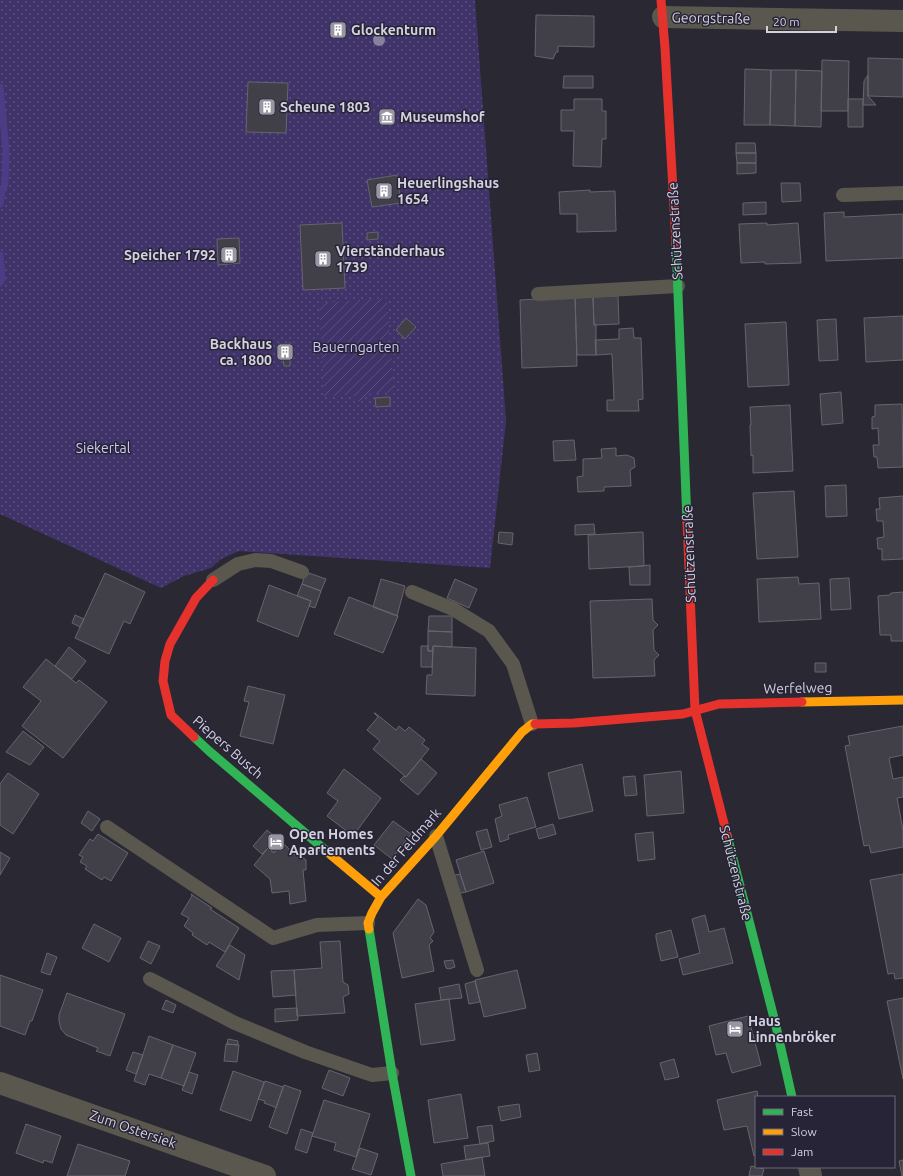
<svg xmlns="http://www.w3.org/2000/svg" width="903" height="1176" viewBox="0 0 903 1176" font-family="Ubuntu,sans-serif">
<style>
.grass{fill:url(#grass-dots)}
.garden{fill:url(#garden-furrows)}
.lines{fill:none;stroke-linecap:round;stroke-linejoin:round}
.stream{stroke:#4d3b86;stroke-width:7}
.building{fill:#413f48;stroke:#66646e}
.lane{stroke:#5a584e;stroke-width:14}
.street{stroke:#5a584e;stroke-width:22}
.fast{stroke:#30b455;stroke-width:9}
.slow{stroke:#ff9f0a;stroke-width:9}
.jam{stroke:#e5322d;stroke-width:9}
.tree{fill:#85819e}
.labels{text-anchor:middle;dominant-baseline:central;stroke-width:3;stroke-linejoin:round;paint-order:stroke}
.street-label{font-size:14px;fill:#d3d1de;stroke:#272437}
.poi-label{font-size:14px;font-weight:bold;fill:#d3d1de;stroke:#272437;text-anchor:start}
.park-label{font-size:14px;fill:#cfc9f6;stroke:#272437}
</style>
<defs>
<pattern id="grass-dots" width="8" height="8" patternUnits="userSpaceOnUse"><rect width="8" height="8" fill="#403369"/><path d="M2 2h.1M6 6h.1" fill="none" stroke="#5b507e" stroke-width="1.8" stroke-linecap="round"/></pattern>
<pattern id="garden-furrows" width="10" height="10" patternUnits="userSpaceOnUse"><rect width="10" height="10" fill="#403369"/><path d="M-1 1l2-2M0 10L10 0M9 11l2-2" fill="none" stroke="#5b507e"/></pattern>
</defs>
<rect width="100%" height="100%" fill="#2a2833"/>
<!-- grass -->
<path class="grass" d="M0,0H475L506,421L490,568L239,551L221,559L211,568L184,576L161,588L0,514Z"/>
<!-- garden -->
<path class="garden" d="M387,298L394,392L366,394L365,399L360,402L355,400L353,394L324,396L319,303Z"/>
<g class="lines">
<!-- stream -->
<path class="stream" d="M0,87L6,150L5,184L2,191L0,204
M0,255L2,279L0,283"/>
</g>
<!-- building -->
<path class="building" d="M536,15L594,16V47L558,46V52H556L553,59L535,56Z
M333,25H343V35L332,34Z
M868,58L903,59V97L868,96Z
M822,60L849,61L848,111H821Z
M745,69L771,70L770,125H744Z
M771,70H796L795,126L770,125Z
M796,70L822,71L821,127L795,126Z
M868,75V96L876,105H863L864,81Z
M564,76H593V88H563Z
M248,82L288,83L286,133L246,132Z
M574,99H602V111H606V139H602L601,167L573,166L574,131H561V110H574Z
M848,99H863V127H848Z
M736,143H755L756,153H736Z
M736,153H756V163H737Z
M737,163H756V173L737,174Z
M397,175L401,203L372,207L367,180Z
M781,183H800L801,201L782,202Z
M590,190V192L615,191L616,231L577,232V214H560L559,192Z
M766,202V214L743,215V203Z
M844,212V217L903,214V258L826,261L824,213Z
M342,223L345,288L303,290L300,225Z
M767,223V225L798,223L801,263L765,264V262L741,263L739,224Z
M378,232V239L367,240V233Z
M239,238L240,263L218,265L217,239Z
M618,296L619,324L594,325L593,297Z
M575,297L577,366L522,368L520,300Z
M575,297H593L594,325H596V355H577Z
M903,316V360L866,362L864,318Z
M406,318L416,327L405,339L396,330Z
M836,319L838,360L819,361L817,320Z
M786,322L789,385L748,387L745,324Z
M633,328L634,338H641L643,399L638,400L639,411H607V400H614L612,354L596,355L595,340L619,339V329Z
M291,343L292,357H279V344Z
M283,357H290V366H284Z
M841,392L843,423L822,425L820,394Z
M390,397V406L376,407L375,398Z
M902,404L903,467L878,468L877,457H874L873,445H879L878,428L872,429V417L875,416V405Z
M790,405L793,471L753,473V455L751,456L750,425H751L750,407Z
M574,440L576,460L554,461L553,441Z
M616,448V456L627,455L634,458L635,467L630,470L631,486L604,487V491L578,492L577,477L583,476V459L602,458L601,449Z
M846,485L847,516L826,517L825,486Z
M794,491L798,557L757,559L753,493Z
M903,496V559L882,560V549H878L877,538L884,537L883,521H877L876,509H880L879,498Z
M594,524L595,534L575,535V525Z
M499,532L513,533L512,545L498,543Z
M643,532L644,566L589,569L588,535Z
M650,565V585H630L629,567Z
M306,572L326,579L321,591L302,584Z
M105,573L145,592L130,624L124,621L109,654L75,638Z
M798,577L799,584L819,583L821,619L759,622L757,579Z
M849,578L851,609L831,610L830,579Z
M381,579L405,586L397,616L373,607Z
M455,579L477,589L469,608L447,598Z
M302,584L321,591L315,608L309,606L311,601L297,596Z
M269,585L311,601L298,637L257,621Z
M903,592V641H891V635H880L878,596L890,595L891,593Z
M349,597L398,616L383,653L334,634Z
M652,599L653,620L658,625L653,630L654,650L659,655L654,660L655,676L593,678L590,601Z
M75,615L84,619L80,627L72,623Z
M429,616H452V632L428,631Z
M428,631L452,632V647L433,646V651H428Z
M421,646H428V651H433L432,667H421Z
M433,646L476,648L475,696L426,694L427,675H432Z
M69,647L86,661L72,679L55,666Z
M46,659L76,683L79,680L107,702L63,758L22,726L41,701L23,687Z
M815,663H826V672H815Z
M248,686L285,695L273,744L240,736L249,702L244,701Z
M374,713H375L396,730L399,726L405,731L409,727L425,740L422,744L429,749L406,777L373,749L380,741L367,730L378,717Z
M903,726V755L889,758L893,779L903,777V797L897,798L903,830V847L871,853L869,845L864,846L845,746L850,745L848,736Z
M23,731L44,747L30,765L6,752Z
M421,759L437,773L418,795L400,780L404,776L406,777Z
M582,764L593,811L559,819L548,773Z
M344,769L381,798L353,836L327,816L338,801L327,793Z
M681,771L684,813L647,816L644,775Z
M8,773L39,794L13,834L0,825V784Z
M635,776L637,795L625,796L623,777Z
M527,797L536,827L508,835L509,839L500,842L495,819L502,816L499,805Z
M88,811L100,819L92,831L81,823Z
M393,821L411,834L392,859L374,845Z
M553,824L556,834L539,839L536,829Z
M487,829L492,847L481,850L476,832Z
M267,830L283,843L274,853L268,848L262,854L253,846Z
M653,832L655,859L638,861L635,834Z
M98,834L128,853L111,881L104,877L102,880L85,869L87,866L80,862L83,857L79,855L90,839L93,841Z
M283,843L295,855L297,853L306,860V870H303L306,901L290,904L289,891L272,893L270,879L254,865L268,848L274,853Z
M484,851L494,883L466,892L456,860Z
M0,852L10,858L0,875Z
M460,874L466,892L456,894L451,876Z
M903,874V978L895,979L894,973L888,974L870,880Z
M191,894L212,908L210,909L239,928L225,952L209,942L207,945L192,935L193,933L184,926L189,918L181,914L192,896Z
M418,899L426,905L434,932L430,938L433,941L429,945L434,971L402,978L393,933Z
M705,915L709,932L724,928L733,963L683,975L679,959L700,953L692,919Z
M94,924L121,938L109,962L82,948Z
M671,930L678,957L661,961L656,938V934Z
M148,941L160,946L151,964L140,958Z
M340,941L343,982L348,985L349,994L343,997L345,1013L297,1016L294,970L322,968L320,942Z
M230,945L245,955L239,980L216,966Z
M47,953L57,957L50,975L41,972Z
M453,960L455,967L449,969L446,968L444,961Z
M294,970L296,995L273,997L271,971Z
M517,970L526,1008L484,1017L475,980Z
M0,975L43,990L32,1021H30L25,1035L0,1026Z
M475,981L480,1002L469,1004L465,984Z
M459,984L462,998L441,1000L439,988Z
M67,993L125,1014L110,1056L96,1051L98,1048L66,1035L61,1029L59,1021V1015Z
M903,998V1079L887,1001Z
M449,999L455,1040L421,1045L415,1004Z
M166,1000L176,1005L173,1013L162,1009Z
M297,1008L298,1020L275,1022V1009Z
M748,1016L761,1065L732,1073L726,1053L716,1055L709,1026Z
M149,1036L173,1045L161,1078L149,1074L145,1085L134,1081Z
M228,1039L238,1041V1045L227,1044Z
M226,1044L239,1045L237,1062L224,1061Z
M173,1045L196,1053L184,1086L161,1078Z
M133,1052L143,1055L136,1074L126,1070Z
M537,1053L540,1070L529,1072L526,1055Z
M674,1059L679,1077L665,1080L660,1063Z
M329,1070L350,1078L343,1096L322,1088Z
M233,1071L264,1082L251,1121L220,1110Z
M189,1072L198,1075L192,1094L182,1090Z
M265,1081L283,1087L276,1108H275V1107L264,1103L265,1101L258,1099Z
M284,1085L301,1091L287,1134L269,1127Z
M757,1091L758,1097H756V1155L754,1156L747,1126L724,1130L717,1100Z
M461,1094L468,1138L434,1143L428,1100Z
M324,1100L370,1114L356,1157L334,1150L336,1143L312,1136Z
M519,1104L521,1117L501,1121L498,1107Z
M26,1124L61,1136L52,1163L44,1160L43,1163L16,1153Z
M492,1125L494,1141L480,1144L477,1127Z
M301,1129L313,1133L307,1153L295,1149Z
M488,1143L490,1156L466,1160L464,1146Z
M78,1144L130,1161L125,1176H67Z
M360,1148L378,1154L371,1175L352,1169Z
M482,1157L485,1176H443L441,1164Z
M903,1160V1176H902L899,1161Z
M751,1166L764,1169L762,1176H749Z"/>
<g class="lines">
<!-- lane -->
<path class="lane" d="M843,195L903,193
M538,294L678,286
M213,580L238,564L255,560L271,561L302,572
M412,592L453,609L489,631L513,664L532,724
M107,827L273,938L317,925L368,923
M436,836L477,970
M150,979L235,1023L305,1052L372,1075L392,1073"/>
<!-- street -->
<path class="street" d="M663,17L903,21
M0,1083L265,1176
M809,1167L811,1176"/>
<!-- fast -->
<path class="fast" d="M676,243L687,522
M194,737L209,751L331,855
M727,835L775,1022L792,1097
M369,929L392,1073L411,1176"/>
<!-- slow -->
<path class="slow" d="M802,702L903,700
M331,855L381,897
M369,929L368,923L372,913L381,897L436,836L522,732L532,724H535"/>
<!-- jam -->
<path class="jam" d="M661,0L665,48L676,243
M687,522L695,710L727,835
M535,724L574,723L683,714L719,704L802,702
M194,737L171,715L163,681L165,661L170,644L196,598L213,580"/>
</g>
<!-- trees -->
<circle class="tree" cx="379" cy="40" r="6"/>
<!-- icons -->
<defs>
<symbol id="building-square" viewBox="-11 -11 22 22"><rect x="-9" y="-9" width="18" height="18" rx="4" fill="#9896a2" stroke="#272437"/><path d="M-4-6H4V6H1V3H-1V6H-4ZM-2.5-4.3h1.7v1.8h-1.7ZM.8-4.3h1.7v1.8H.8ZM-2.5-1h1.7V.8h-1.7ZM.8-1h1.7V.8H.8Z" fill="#fff"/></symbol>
<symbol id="museum-square" viewBox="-11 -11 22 22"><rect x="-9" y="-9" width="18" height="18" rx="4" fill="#9896a2" stroke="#272437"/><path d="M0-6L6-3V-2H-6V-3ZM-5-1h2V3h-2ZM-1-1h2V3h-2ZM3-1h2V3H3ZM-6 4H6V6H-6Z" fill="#fff"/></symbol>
<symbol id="hotel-square" viewBox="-11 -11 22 22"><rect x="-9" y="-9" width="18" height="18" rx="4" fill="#9896a2" stroke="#272437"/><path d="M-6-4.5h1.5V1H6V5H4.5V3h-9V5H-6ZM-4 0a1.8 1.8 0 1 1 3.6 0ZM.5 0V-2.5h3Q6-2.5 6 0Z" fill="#fff"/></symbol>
</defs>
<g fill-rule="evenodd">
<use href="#building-square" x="328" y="20" width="20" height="20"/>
<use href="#building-square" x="257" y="97" width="20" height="20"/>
<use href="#museum-square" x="377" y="107" width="20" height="20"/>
<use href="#building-square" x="374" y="181" width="20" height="20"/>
<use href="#building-square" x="219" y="245" width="20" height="20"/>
<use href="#building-square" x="313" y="249" width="20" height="20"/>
<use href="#building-square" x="275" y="342" width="20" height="20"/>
<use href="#hotel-square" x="266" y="832" width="20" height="20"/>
<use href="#hotel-square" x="725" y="1019" width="20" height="20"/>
</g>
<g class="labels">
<!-- street labels -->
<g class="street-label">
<text transform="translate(711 18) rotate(1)">Georgstraße</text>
<text transform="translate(675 231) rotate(-93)">Schützenstraße</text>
<text transform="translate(689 554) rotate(-92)">Schützenstraße</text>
<text transform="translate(798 688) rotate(-1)">Werfelweg</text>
<text transform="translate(228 747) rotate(41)">Piepers Busch</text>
<text transform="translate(406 847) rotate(-49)">In der Feldmark</text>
<text transform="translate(736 873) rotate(76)">Schützenstraße</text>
<text transform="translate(133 1129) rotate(19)">Zum Ostersiek</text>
</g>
<!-- poi labels -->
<g class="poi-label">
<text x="351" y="30">Glockenturm</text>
<text x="280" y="107">Scheune 1803</text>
<text x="400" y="117">Museumshof</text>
<text x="397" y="183">Heuerlingshaus<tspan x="397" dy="16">1654</tspan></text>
<text x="336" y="251">Vierständerhaus<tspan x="336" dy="16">1739</tspan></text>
<text x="216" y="255" text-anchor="end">Speicher 1792</text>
<text x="272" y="344" text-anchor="end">Backhaus<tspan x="272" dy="16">ca. 1800</tspan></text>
<text x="289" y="834">Open Homes<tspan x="289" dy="16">Apartements</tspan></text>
<text x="748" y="1021">Haus<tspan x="748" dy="16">Linnenbröker</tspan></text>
</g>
<!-- park labels -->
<g class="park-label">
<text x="356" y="347">Bauerngarten</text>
<text x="103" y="448">Siekertal</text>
</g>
</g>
<!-- legend -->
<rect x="755" y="1096" width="140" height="72" fill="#272437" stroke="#6c697a"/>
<rect x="763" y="1109" width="20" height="6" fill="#30b455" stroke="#6c697a"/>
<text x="791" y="1116" font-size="12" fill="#d3d1de">Fast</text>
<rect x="763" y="1129" width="20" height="6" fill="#ff9f0a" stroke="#6c697a"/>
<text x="791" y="1136" font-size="12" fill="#d3d1de">Slow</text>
<rect x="763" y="1149" width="20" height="6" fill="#e5322d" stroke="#6c697a"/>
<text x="791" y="1156" font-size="12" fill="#d3d1de">Jam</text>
<!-- scale -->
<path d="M767 26v6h69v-6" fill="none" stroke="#d3d1de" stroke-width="2"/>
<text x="773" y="26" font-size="12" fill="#d3d1de" stroke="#272437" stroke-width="3" paint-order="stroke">20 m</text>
</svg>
